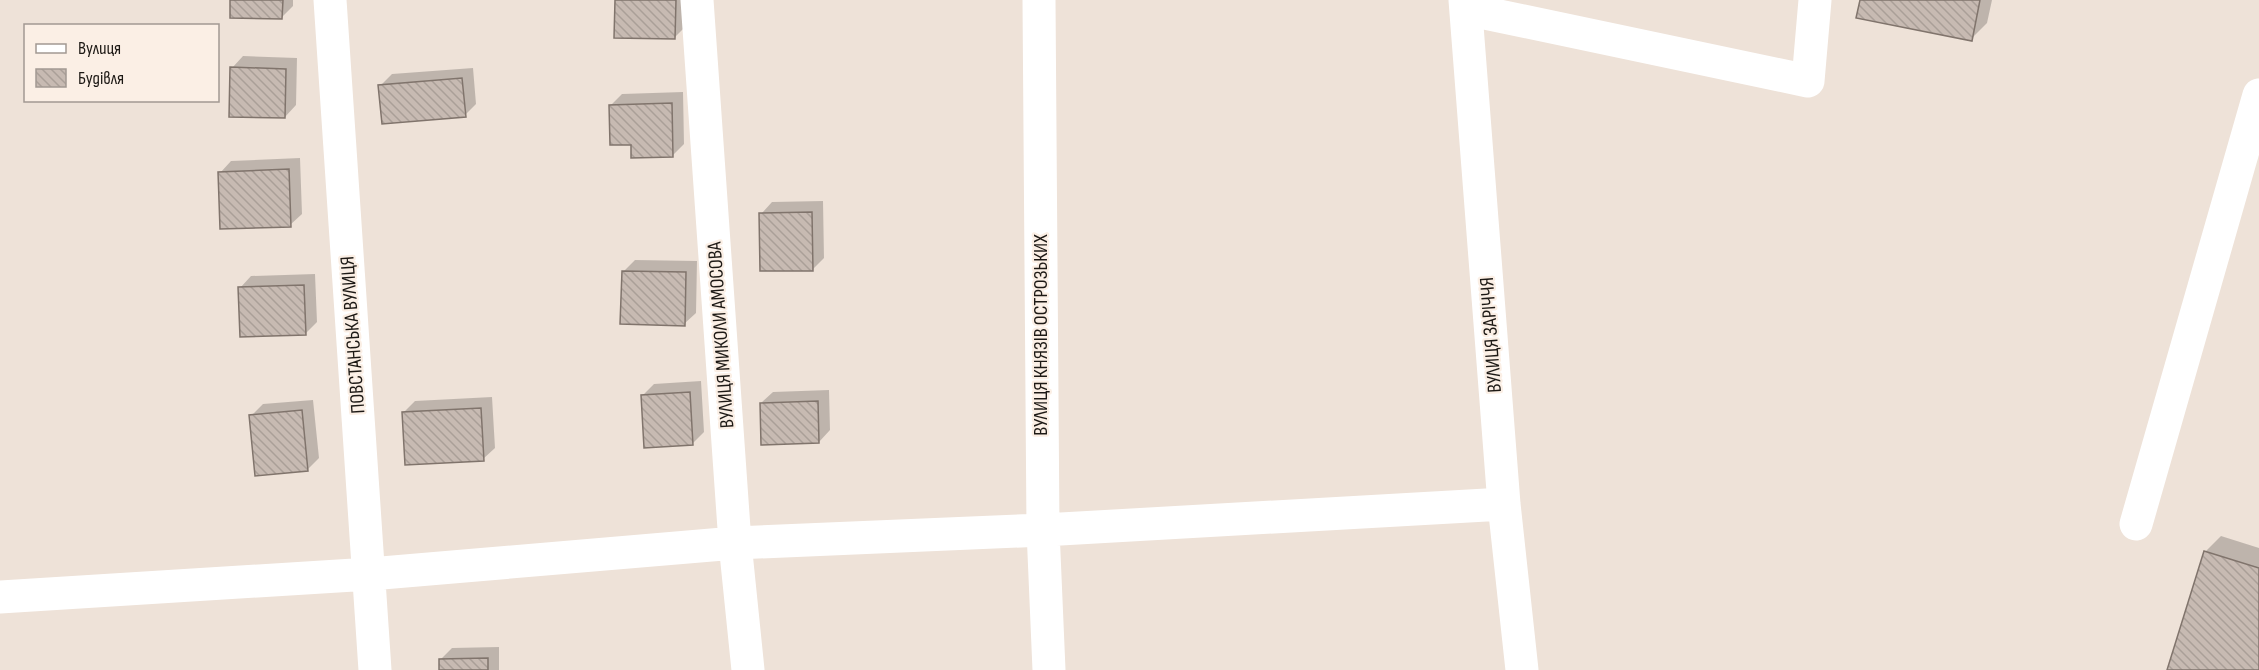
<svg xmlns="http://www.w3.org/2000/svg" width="2259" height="670" viewBox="0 0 2259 670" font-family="'Sofia Sans Condensed',sans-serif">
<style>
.shadow{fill:#0003}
.building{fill:url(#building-back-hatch);stroke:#80746c;stroke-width:1.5}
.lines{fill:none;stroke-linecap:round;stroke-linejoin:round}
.minor{stroke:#fff;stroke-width:33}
.labels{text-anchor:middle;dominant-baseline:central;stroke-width:4.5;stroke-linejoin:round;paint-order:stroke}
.street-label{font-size:20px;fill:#1d1915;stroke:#fbefe5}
</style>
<defs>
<pattern id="building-back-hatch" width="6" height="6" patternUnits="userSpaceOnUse" patternTransform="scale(1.5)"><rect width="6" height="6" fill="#c7bab2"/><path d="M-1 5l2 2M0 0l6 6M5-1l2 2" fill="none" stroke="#aa9f98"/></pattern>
</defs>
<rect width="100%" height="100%" fill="#eee2d8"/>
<!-- shadow -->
<path class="shadow" d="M231,0H293V6L282,17Z
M617,0H686V26L674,38Z
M1861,0H1992L1987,23L1971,39Z
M243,56L297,58L296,105L285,117L232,68Z
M473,68L476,104L465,115L380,86L392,74Z
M683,92L684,144L673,155L632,144L610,106L622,94Z
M300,158L302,214L290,225L220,173L231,161Z
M823,201L824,258L813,269L761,214L772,202Z
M635,260L697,261L696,313L684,324L623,272Z
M315,274L317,322L306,333L240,288L251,276Z
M701,381L704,432L692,444L642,396L654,384Z
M829,390L830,430L819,442L761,403L773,392Z
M492,397L495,448L483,459L404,412L415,401Z
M313,400L319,458L307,470L251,416L263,404Z
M2221,536L2259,548V670H2168L2205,552Z
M499,647V670H441L440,660L452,648Z"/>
<!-- building -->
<path class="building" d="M230,0H283L282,19L230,18Z
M615,0H676L675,39L614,38Z
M1860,0H1980L1972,41L1856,18Z
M230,67L286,69L285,118L229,117Z
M462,78L466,117L382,124L378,85Z
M672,103L673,157L631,158V145H610L609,105Z
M289,169L291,227L220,229L218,172Z
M812,212L813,271H760L759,213Z
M622,271L686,272L685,326L620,324Z
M304,285L306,335L240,337L238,287Z
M690,392L693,445L644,448L641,395Z
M818,401L819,443L761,445L760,403Z
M481,408L484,461L405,465L402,412Z
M302,410L308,471L255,476L249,415Z
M2204,551L2259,568V670H2167Z
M488,658V670H439V659Z"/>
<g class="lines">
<!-- minor -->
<path class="minor" d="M330,0L375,670
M697,0L735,543L748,670
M1039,0L1043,530L1049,670
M1465,0L1504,504L1522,670
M1466,9L1808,81L1815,0
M2136,524L2259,95
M0,597L370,574L735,543L1043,530L1504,504"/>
</g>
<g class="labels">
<!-- street labels -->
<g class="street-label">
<text transform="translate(353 335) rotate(-94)">ПОВСТАНСЬКА ВУЛИЦЯ</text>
<text transform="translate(721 335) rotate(-94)">ВУЛИЦЯ МИКОЛИ АМОСОВА</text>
<text transform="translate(1041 335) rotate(-90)">ВУЛИЦЯ КНЯЗІВ ОСТРОЗЬКИХ</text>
<text transform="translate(1491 335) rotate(-94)">ВУЛИЦЯ ЗАРІЧЧЯ</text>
</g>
</g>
<!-- legend -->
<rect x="24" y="24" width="195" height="78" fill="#fbefe5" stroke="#a29992" stroke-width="1.5"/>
<rect x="36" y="44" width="30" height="9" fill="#ffffff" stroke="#a29992" stroke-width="1.5"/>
<text x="78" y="54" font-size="18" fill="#1d1915">Вулиця</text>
<rect x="36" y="69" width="30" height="18" fill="url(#building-back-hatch)" stroke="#a29992" stroke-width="1.5"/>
<text x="78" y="84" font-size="18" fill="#1d1915">Будівля</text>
</svg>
